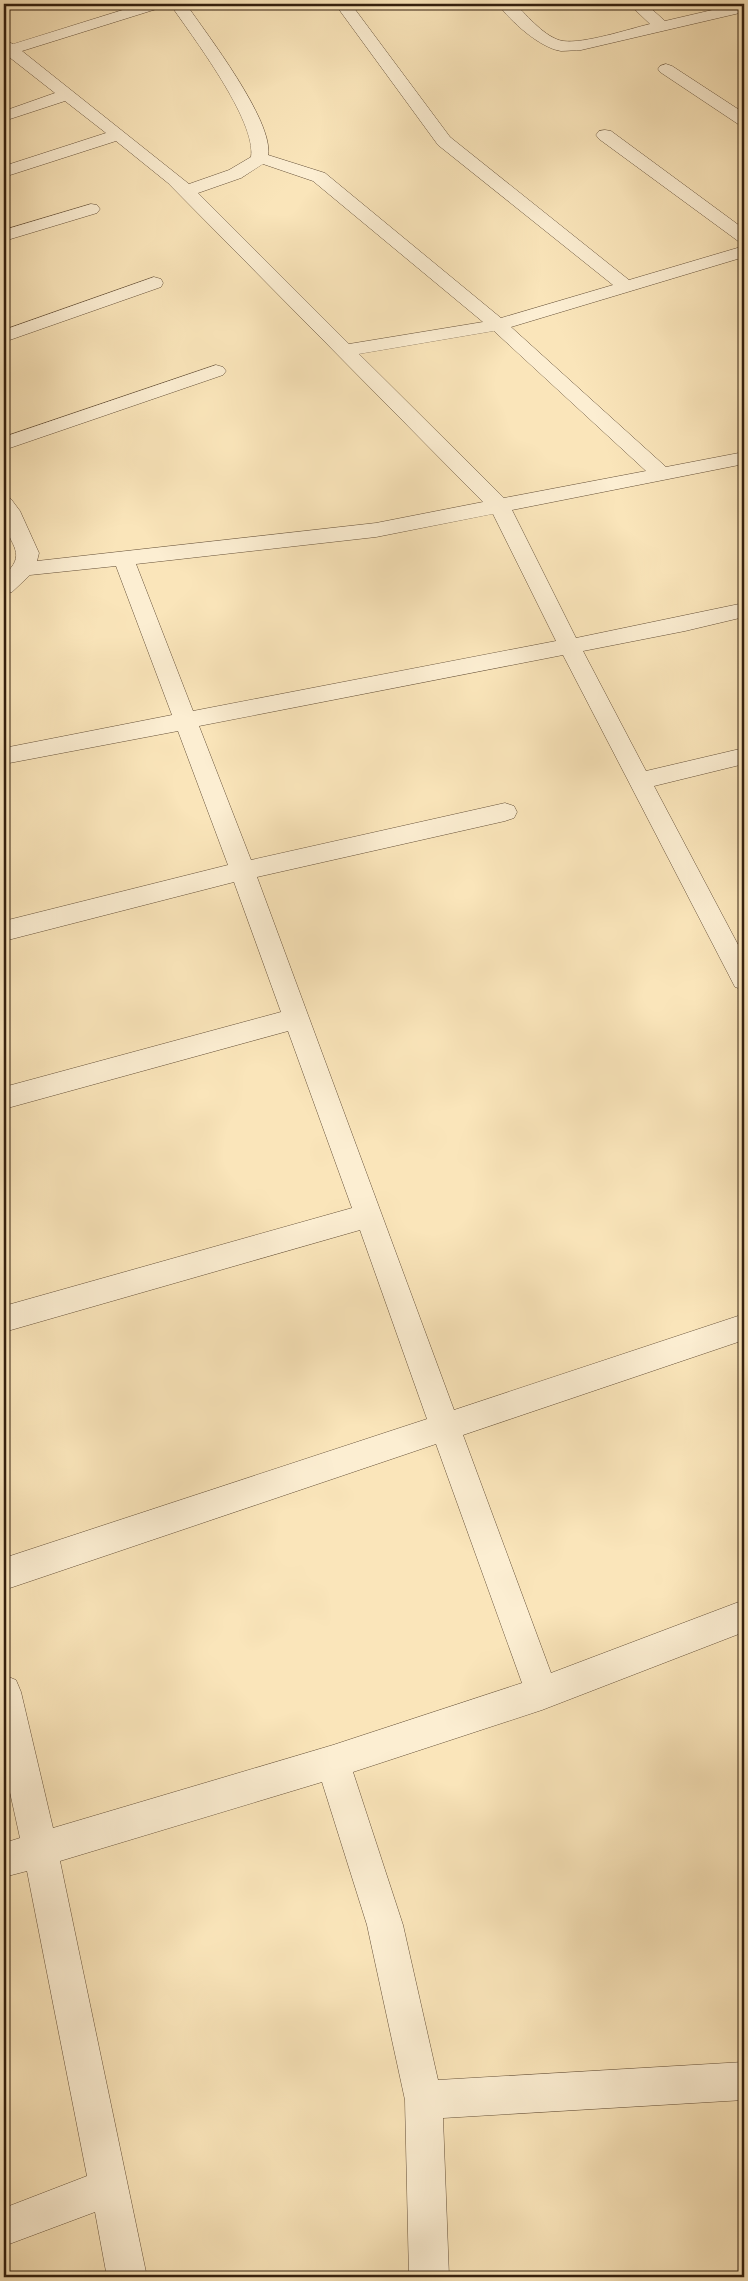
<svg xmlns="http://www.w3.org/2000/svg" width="748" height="2281" viewBox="0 0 748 2281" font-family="'IM FELL Double Pica',serif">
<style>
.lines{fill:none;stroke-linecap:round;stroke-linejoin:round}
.minor-casing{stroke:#655038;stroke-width:1}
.minor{fill:#fceed2;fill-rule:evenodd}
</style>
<rect width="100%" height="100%" fill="#fae5ba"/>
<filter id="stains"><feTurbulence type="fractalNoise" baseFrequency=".004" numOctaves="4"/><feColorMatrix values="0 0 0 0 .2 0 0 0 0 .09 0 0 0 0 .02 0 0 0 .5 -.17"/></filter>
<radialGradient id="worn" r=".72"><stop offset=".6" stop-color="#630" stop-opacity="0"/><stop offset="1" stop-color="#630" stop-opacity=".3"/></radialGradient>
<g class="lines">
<defs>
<path id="minor" d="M142,4H165L163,7L22,51L189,184L229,170L251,157C257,121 192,36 170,4H186C206,33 274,121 268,155L325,173L501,318L613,285L438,145L335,4H351L450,137L629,280L744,246V257L511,327L666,467L744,452V464L512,510L576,638L744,603V617L685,631L583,651L646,771L744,748V764L654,786L744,956V990L735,987L563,655L199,726L251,860L505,803L514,806L517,812L514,818L505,821L257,877L454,1410L744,1314V1340L463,1435L551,1673L744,1600V1632L542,1710L353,1772L403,1925L438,2080L744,2062V2100L443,2118L449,2277H409L405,2100L367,1925L322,1782L60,1861L147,2277H107L95,2212L4,2246V2208L87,2176L27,1871L4,1877V1843L20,1838L4,1765V1675L16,1680L21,1692L53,1828L333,1745L522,1683L436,1444L4,1590V1558L427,1419L360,1230L4,1332V1306L352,1208L288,1031L4,1109V1087L281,1012L234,882L4,941V921L228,865L178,731L4,764V748L172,715L116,566L30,575L12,592L4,594V575C28,554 10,546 4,522C2,515 4,505 4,497L11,499L20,511L39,553L37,561L376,523L483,502L168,183L116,141L4,177V166L106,133L65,101L4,121V111L55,93L4,53V40L13,44ZM263,164L313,181L483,322L349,344L198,193L241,178ZM494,331L646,471L504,498L359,354ZM493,514L556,641L193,711L136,564L376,537Z
M498,4H515C528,16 545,38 563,41C584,44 629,29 650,24L629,4H646L665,21L738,4H744V12L581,50C575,50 567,51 561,51C540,48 510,21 498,4Z
M666,64L672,66L744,113V125L738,124L660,72L658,69L660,66Z
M605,130L611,131L744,229V242L738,241L599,139L596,135L599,131Z
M91,204L97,205L100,209L97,213L4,241V230Z
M154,277L161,279L163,283L161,287L4,342V330Z
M216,365L223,367L226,371L223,375L4,450V437Z"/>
</defs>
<!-- minor casing -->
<use href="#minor" class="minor-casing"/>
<!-- minor -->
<use href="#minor" class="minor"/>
</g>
<!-- margin -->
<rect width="748" height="2281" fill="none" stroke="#fae5ba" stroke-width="20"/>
<rect x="5" y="5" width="738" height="2271" fill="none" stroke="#331f0d" stroke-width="2.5"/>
<rect x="10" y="10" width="728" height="2261" fill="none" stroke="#331f0d"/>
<rect width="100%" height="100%" filter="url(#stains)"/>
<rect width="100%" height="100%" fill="url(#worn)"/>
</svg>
